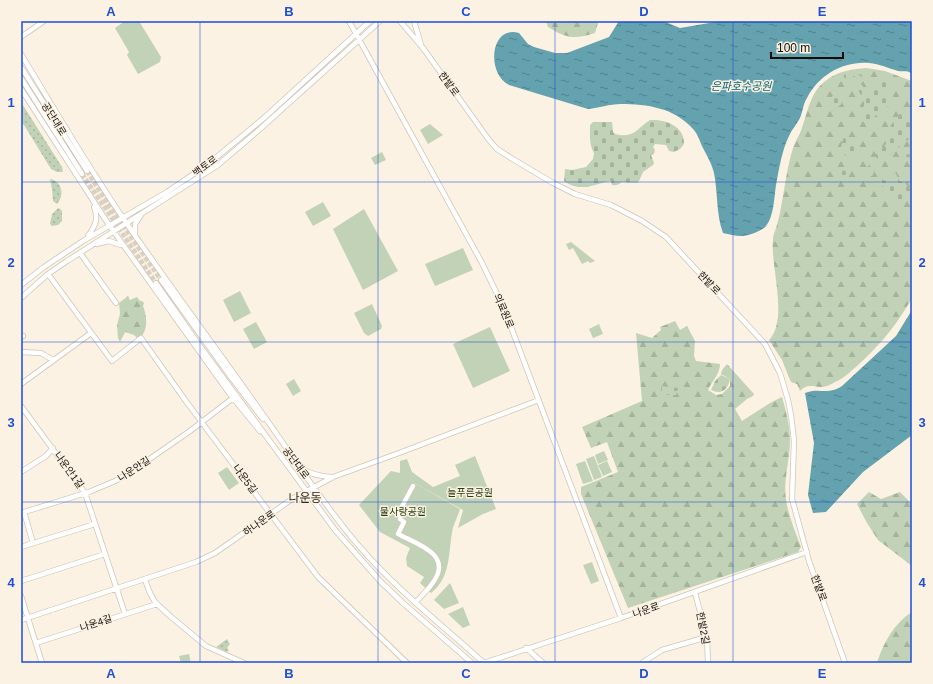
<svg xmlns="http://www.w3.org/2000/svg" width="933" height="684" viewBox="0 0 933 684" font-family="Helvetica,'Noto Sans KR',sans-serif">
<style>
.grass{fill:url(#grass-dots)}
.forest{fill:url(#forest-firs)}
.cemetery{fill:url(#cemetery-stones)}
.park{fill:#c1d2b7}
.water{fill:url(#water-ripples)}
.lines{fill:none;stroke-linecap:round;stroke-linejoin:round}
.minor-tunnel{stroke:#d9d0c2;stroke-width:4.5;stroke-dasharray:4.5 2;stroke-linecap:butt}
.minor-casing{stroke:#cfc5b7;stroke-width:6}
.minor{stroke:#fff;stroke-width:4.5}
.grid{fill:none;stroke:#1d4ed8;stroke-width:1;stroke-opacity:0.55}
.labels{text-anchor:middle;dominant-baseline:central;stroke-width:3;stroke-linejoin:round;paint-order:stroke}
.street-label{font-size:10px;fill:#100d08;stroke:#fcf2e3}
.park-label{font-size:10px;fill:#253e0f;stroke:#fcf2e3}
.water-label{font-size:11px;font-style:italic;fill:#03626f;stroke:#fcf2e3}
.quarter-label{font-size:12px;fill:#312a1f;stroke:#fcf2e3}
.neatline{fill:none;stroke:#1d4ed8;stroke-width:1.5}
.grid-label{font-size:13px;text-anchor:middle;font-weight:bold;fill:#1d4ed8}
</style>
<defs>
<pattern id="grass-dots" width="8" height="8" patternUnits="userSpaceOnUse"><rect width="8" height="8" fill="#c1d2b7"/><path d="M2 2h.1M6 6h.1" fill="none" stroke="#a5b39c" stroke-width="1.8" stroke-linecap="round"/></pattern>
<pattern id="forest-firs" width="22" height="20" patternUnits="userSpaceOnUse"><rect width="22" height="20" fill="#c1d2b7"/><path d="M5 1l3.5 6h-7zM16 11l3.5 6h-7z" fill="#a5b39c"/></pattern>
<pattern id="cemetery-stones" width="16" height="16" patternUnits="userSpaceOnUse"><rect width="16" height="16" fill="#c1d2b7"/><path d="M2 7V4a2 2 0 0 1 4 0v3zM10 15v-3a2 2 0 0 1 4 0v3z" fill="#a5b39c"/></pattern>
<pattern id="water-ripples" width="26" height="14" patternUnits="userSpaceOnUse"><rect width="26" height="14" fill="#63a2ae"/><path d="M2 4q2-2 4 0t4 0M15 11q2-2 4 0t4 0" fill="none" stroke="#50828c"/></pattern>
</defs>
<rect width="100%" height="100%" fill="#fcf2e3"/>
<!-- grass -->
<path class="grass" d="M21,102L62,167L63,171L62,172H57L51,169L24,125L21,123Z
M50,179C62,181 65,195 57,204L53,201L52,189Z
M57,209L59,208L62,211V221L58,225L52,226L50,224L52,214Z
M227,639L230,644L227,648L229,650L227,652L216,647Z"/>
<!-- forest -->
<path class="forest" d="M546,21H596L598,23L595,33C574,40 566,38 548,27Z
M866,68L885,71L912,81V298C896,326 881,344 857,366C850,372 843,379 835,382C831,385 825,387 820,387C811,386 807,384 800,391L797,384L791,382L782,360L769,340C789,319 770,266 773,239C773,235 775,232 776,228C778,221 780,214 781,207C785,187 787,167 793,148C795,141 800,135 802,128C808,110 811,90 828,79C839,71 853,69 866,68Z
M128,296L130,300L137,297L140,301H142L144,303L143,306C147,316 149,332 138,339L134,335L125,332L120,342L118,338L117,325L120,314L119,303Z
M675,321L680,330L687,326L695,341L694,356L696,361L720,364C720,374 712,381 708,390L716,395L722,394L730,386V379L721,374L722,370L727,364L754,394L753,396L747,399L735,409L742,421L770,403L782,397C786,411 790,426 790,440C790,460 783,480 786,499C788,515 795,531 801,547L798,552L628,608L581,494V487L618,472L607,442L591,448L582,427L642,401L636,333L652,338L661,330L660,327Z
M869,492L881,499L900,492L912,504V566L878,540L867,523L857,504Z
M912,612V663H877C883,644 894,623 912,612Z"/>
<!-- cemetery -->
<path class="cemetery" d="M855,71L863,72L870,79L881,80L886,79L890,81V87L888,99L891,102L883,112L876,115L868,122L866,120L863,111L865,100L859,92L858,87L860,84L863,86L862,92L867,98L870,96L869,89L872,85L868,81L865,82L860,75L854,76L847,80L844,77V74Z
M830 101a6 6 0 1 1 12 0a6 6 0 1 1-12 0Z
M902,111L908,113L912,117V136L886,159L879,160L876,157V154L886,144L891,125Z
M650,120C665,119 685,126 684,144L680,149L674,152L669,151L666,145L655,144L653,147L655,150L654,154L651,155L654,163L653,165L643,172L639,181L637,183L622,182C619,184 617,186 612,185L611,181C594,184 580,193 564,181L565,169L572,170L586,167L593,159L594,153C589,145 590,134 590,125L593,122H612L613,132L615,134C634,139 636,129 650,120Z
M844,137H850C862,145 855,147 858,156L856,159C842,157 838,151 844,137Z
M912,144V158L904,156L902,153Z
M871,163L874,164L875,170L872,176H870L866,174L865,170Z
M840,169L847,172L844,177L836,176V171Z
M895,172L900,182L903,181C910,189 915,191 906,200L901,201L898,203L893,201C893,198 893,196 892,194C891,187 881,186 875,185L881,179L886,181L890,180Z
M721,375L730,379C728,390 721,395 711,390L715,381Z
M661,386L678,388L676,395H664L661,392Z"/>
<!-- park -->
<path class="park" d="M125,21H139L161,57L160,62L138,74L127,55L129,52L115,28Z
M430,124L443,135L428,144L420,130Z
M382,152L386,160L375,165L371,158Z
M323,202L331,216L313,226L305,212Z
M364,209L398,271L363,290L333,229Z
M571,242L595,261L590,263L588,261L582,264L573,248L569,250L566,244Z
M463,248L473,270L435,286L425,264Z
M240,291L251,313L234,322L223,300Z
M372,304L382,326L381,329L368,336L364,333L354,313Z
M256,322L267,342L254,349L243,329Z
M599,324L603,334L593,338L589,329Z
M490,327L510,371L473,388L453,344Z
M294,379L301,391L293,396L286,384Z
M604,451L608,460L598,464L595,455Z
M475,456L496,509L483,514L458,528L463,510L400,475L460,509C458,517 453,524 452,533C448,555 451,577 431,593L420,583L424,577L407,566L406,558L410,548L380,532L359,505L391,471L400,473V461L407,459L412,472L433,487L460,476L455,465Z
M594,456L602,477L594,480L586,459Z
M585,461L593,481L583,484L576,464Z
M607,461L612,472L603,476L598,465Z
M227,467L239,483L229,490L218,473Z
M592,562L599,581L591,584L583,565Z
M450,583L459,603L444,609L434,600Z
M463,607L470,625L463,628L448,614Z
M189,654L191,663H181L179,656Z"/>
<!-- water -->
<path class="water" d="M619,21H663L680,28L721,21H912V74C908,70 904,72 898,71C888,68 880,64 869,63C843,61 819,75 807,98C803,104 803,111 800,118C797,124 792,129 789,136C782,150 779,169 776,185C774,198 774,216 766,226C762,231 747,236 741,236C735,236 729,234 723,233C716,214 718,193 714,173C712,164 707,156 703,148C700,142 698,134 693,129C675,108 647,104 621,104C609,104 599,108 588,109L509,85C486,73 490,25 519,33L528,44L534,47L555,53H567L609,37Z
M912,310V435L863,472L826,512L813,513L808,495L814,443L805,393C819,387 827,396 842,386L896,336Z"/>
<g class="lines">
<!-- minor-tunnel -->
<path class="minor-tunnel" d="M87,171L107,203L161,280
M82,174L156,283"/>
<defs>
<path id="minor" d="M349,21L482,263L500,300L511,327L621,618
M400,21L423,48L489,140L497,149L511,158L553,183L575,194L611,205L642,221L666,237L765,344L780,373L788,400L791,415L794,441L792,499L809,561L845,663
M414,21L421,45
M21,37L44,21
M21,54C55,110 88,167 125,221C181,303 242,382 298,465C307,474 320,476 332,477
M21,67L87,171
M21,78L82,174
M21,89L109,225L229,393L260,431
M135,234V224L141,215
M88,236C95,226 99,219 94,207
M96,244L109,241L121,245
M80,253L116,303
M48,274L112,361L141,338L188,404L318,577L407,663
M161,280L230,376L263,419
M156,283L197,342L335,530L380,581L403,603L472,663
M21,285L44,267L83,241L167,192L207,165L264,118L370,21
M21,298L48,274L67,261L218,165L260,129L380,21
M21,336H23
M21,352L41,353L53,360
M21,384L91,333
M21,406L85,493L125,614
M300,468C319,495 338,522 359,546C396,589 442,625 484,663
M21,472L46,456L53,448
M413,486L400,510V519L404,522L398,534C417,544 452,554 434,581C429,589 422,595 416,602
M24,512L33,543
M21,513L89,492L115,481L128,474L190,431L233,398
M21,547L95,524
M145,580L150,593L155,602L170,616L206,646L244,663
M21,581L105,554
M695,593L707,637L708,663
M21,596L42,663
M21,620L196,562L215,553L292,499L333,477L399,453L539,400
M36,643L157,604
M526,648L543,663
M484,663L621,618L807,552
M642,663L662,650L707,637"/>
</defs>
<!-- minor casing -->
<use href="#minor" class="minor-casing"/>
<!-- minor -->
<use href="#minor" class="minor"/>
</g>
<!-- grid -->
<path class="grid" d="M200,21V663M378,21V663M555,21V663M733,21V663M21,182H912M21,342H912M21,502H912"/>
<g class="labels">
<!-- street labels -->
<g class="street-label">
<text transform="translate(449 84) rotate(54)">한밭로</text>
<text transform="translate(54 119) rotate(58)">공단대로</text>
<text transform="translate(205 166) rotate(-37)">백토로</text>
<text transform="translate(709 283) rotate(46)">한밭로</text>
<text transform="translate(504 311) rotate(67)">의료원로</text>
<text transform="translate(296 463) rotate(53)">공단대로</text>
<text transform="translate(134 469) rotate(-33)">나운안길</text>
<text transform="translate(69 470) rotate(54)">나운안1길</text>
<text transform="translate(245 479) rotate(53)">나운5길</text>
<text transform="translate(259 523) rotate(-35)">하나운로</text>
<text transform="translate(819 588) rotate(70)">한밭로</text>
<text transform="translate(646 610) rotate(-19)">나운로</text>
<text transform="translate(96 623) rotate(-18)">나운4길</text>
<text transform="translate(703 628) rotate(79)">한밭2길</text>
</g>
<!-- park labels -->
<g class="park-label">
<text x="470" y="492">늘푸른공원</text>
<text x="403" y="511">물사랑공원</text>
</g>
<!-- water labels -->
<g class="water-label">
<text x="741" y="86">은파호수공원</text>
</g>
<!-- quarter labels -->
<g class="quarter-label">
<text x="305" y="498">나운동</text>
</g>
</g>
<!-- border -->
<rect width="933" height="684" fill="none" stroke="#fcf2e3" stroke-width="44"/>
<!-- scale -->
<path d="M771 52v6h72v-6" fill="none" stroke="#100d08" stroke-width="2"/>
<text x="777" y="52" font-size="12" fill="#100d08" stroke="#fcf2e3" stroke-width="3" paint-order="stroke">100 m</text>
<rect x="22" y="22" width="889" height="640" class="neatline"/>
<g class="grid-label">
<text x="111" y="16">A</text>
<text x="289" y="16">B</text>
<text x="466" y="16">C</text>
<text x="644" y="16">D</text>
<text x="822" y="16">E</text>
<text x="11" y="107">1</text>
<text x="922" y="107">1</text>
<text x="11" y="267">2</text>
<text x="922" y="267">2</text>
<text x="11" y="427">3</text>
<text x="922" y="427">3</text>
<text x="11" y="587">4</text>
<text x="922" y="587">4</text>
<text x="111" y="678">A</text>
<text x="289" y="678">B</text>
<text x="466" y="678">C</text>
<text x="644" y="678">D</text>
<text x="822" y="678">E</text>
</g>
</svg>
